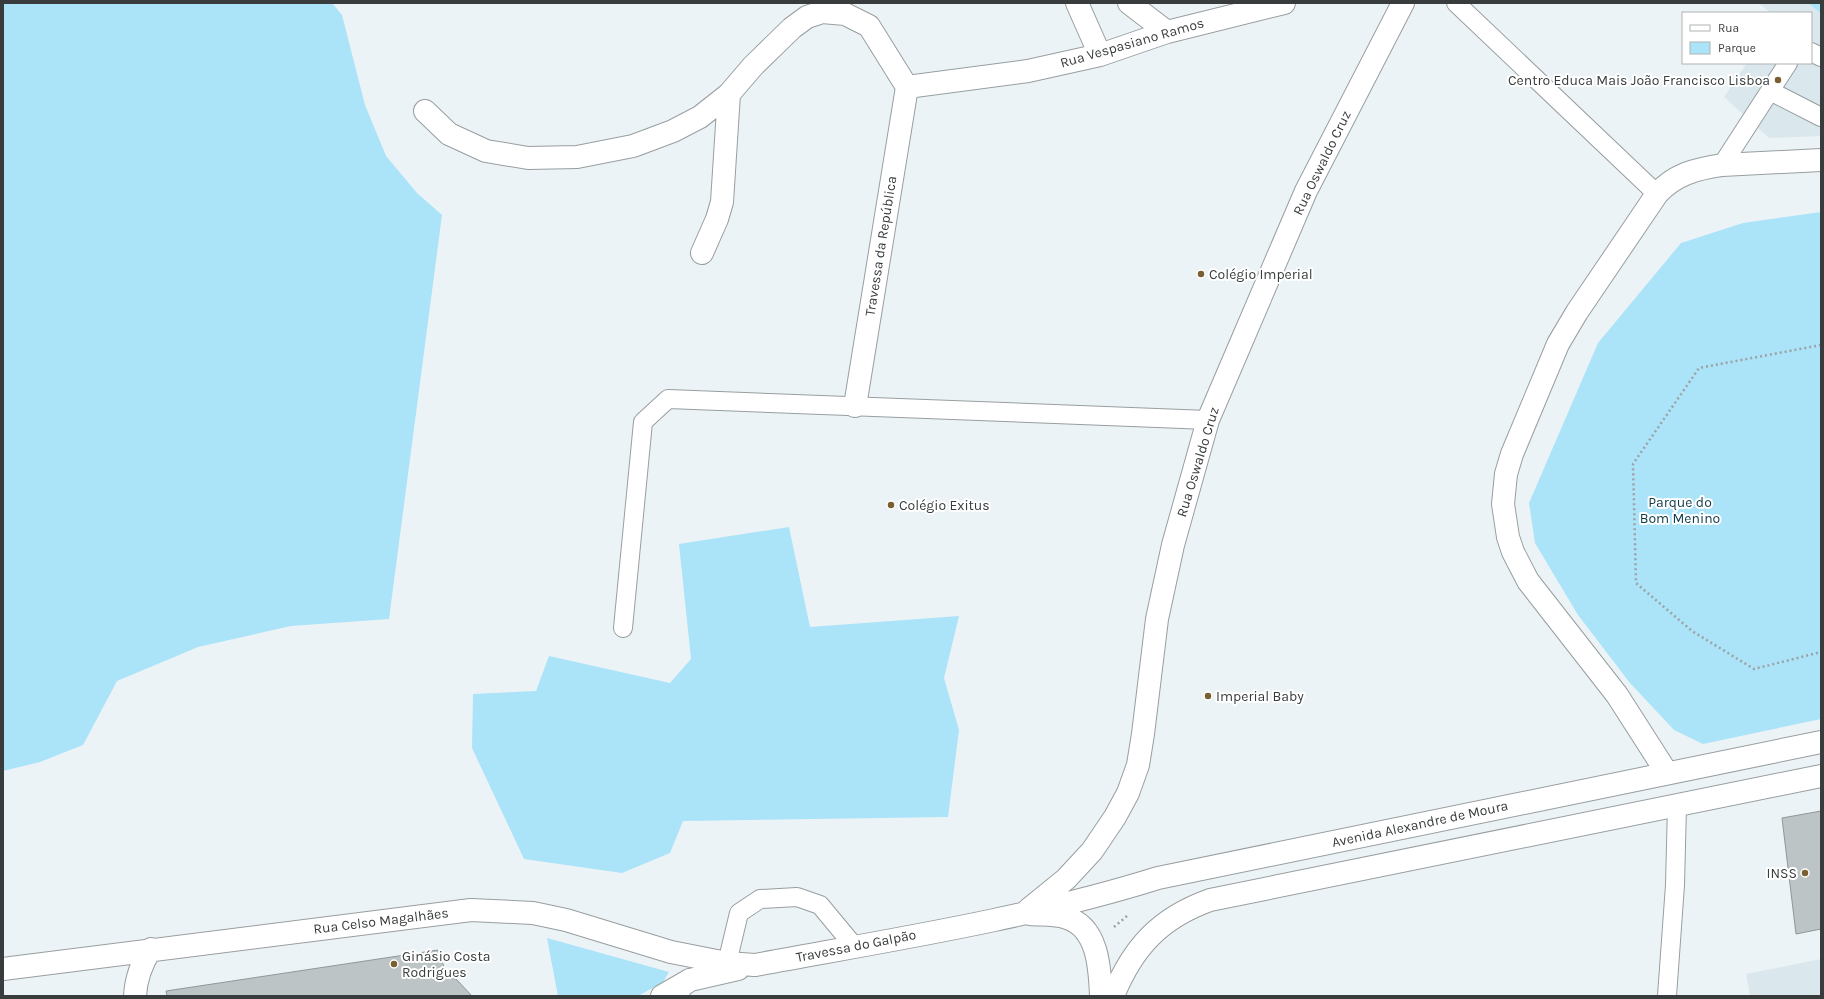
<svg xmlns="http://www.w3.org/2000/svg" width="1824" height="999" viewBox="0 0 1824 999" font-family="Karla,sans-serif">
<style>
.built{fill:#dae8ee}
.green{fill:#abe3f8}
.building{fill:#bdc4c6;stroke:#909799}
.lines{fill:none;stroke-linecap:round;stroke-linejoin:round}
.lane-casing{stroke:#989ea0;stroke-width:20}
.street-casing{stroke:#989ea0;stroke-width:24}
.secondary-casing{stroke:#989ea0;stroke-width:24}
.primary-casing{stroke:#989ea0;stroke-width:24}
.path{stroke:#9ca2a4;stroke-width:2.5;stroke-dasharray:2 3;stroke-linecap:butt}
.lane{stroke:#fff;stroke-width:18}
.street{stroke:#fff;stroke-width:22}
.secondary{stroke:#fff;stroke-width:22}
.primary{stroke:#fff;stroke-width:22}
.poi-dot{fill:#7a6031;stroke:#fff;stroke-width:1.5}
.labels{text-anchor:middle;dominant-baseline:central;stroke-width:4;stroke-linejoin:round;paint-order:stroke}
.street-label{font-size:14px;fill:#393c3d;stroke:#fff}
.poi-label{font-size:14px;fill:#393c3d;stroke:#fff;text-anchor:start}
.park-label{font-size:14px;fill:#0e3a48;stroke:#fff}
</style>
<rect width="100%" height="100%" fill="#ecf3f6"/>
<!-- built -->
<path class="built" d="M1758,3H1821V136L1769,138L1724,97L1747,63H1811V13H1771Z
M1821,959V996H1750L1746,974Z"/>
<!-- green -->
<path class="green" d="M3,3H332L342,15L365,105L386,156L417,193L442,215L389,619L291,626L198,647L117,681L83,745L40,762L3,771Z
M1808,3H1821V13Z
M1821,212V719L1703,744L1674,730L1630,683L1578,615L1535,543L1529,503L1598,343L1681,243L1743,223Z
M789,527L810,627L959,616L944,678L959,730L948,817L683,821L670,853L622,873L524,859L472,748L473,694L536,691L549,656L670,683L691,659L679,544Z
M547,938L669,972L663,982L638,996H558Z"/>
<!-- building -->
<path class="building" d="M1821,811V929L1796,934L1782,818Z
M438,950L448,978L456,979L472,996H167L166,991Z"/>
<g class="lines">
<defs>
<path id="lane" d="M1456,3L1657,194
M1811,52L1821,57
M1770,91L1821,117
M1722,165L1788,63
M623,628L643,422L668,399L1208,420
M727,963L739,913L760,899L797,897L820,905L854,946
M1667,996L1675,885L1677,806"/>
<path id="street" d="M1077,3L1100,55
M1129,3L1167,32
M907,87L1028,71L1100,55L1167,32L1284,3
M425,111L449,134L486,151L528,158L577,157L633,146L673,131L700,117L729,94L753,66L792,28L807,17L822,12L845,14L869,26L907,87
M702,253L717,219L722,202L729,94
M855,406L907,87
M1667,773L1617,695L1528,581L1513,552L1508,537L1503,504L1506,474L1512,454L1558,344L1577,312L1657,194C1675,174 1696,169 1722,165L1821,160
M662,996L690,980"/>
<path id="secondary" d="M1030,914C1041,915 1053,914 1064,917C1098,925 1100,968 1101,996
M3,969L471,910L533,913L566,920L671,952L727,963L755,965
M135,996C136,978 141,964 151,949
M677,996L681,986L690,980L738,969"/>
<path id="primary" d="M1029,909L1066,879L1092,851L1115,817L1128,793L1138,765L1143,734L1157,619L1173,545L1208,420L1306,191L1403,3
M755,965C890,940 1027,919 1158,878L1821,742
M1113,996C1133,947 1160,918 1210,900L1821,776"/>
</defs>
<!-- lane casing -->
<use href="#lane" class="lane-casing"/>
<!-- street casing -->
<use href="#street" class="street-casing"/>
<!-- secondary casing -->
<use href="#secondary" class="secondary-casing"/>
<!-- primary casing -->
<use href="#primary" class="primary-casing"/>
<!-- path -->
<path class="path" d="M1821,345L1699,368L1633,464L1636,583L1692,631L1754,669L1821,652
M1114,927L1127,916"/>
<!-- lane -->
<use href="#lane" class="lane"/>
<!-- street -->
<use href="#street" class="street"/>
<!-- secondary -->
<use href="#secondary" class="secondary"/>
<!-- primary -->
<use href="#primary" class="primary"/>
</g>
<!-- markers -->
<g class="poi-dot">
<circle cx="1778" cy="80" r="4"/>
<circle cx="1201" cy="274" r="4"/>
<circle cx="891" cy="505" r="4"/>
<circle cx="1208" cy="696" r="4"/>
<circle cx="1805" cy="873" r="4"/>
<circle cx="394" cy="964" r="4"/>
</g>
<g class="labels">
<!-- street labels -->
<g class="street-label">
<text transform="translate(1132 43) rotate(-16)">Rua Vespasiano Ramos</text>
<text transform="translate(1322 163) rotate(-64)">Rua Oswaldo Cruz</text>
<text transform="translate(881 246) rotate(-81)">Travessa da República</text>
<text transform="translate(1198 462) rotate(-73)">Rua Oswaldo Cruz</text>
<text transform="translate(1420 824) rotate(-12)">Avenida Alexandre de Moura</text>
<text transform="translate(381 921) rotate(-7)">Rua Celso Magalhães</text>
<text transform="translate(856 946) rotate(-11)">Travessa do Galpão</text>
</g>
<!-- poi labels -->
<g class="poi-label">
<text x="1770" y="80" text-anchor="end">Centro Educa Mais João Francisco Lisboa</text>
<text x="1209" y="274">Colégio Imperial</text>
<text x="899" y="505">Colégio Exitus</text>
<text x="1216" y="696">Imperial Baby</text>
<text x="1797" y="873" text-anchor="end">INSS</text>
<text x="402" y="956">Ginásio Costa<tspan x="402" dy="16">Rodrigues</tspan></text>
</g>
<!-- park labels -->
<g class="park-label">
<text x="1680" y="502">Parque do<tspan x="1680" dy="16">Bom Menino</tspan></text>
</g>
</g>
<!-- border -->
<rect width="1824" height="999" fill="none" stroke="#393c3d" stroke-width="8"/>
<!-- legend -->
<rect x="1682" y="12" width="130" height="52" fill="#ffffff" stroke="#b0b1b1"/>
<rect x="1690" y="25" width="20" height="6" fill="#ffffff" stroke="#b0b1b1"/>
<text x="1718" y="32" font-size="12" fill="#393c3d">Rua</text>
<rect x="1690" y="42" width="20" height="12" fill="#abe3f8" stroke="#b0b1b1"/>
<text x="1718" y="52" font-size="12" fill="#393c3d">Parque</text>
</svg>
